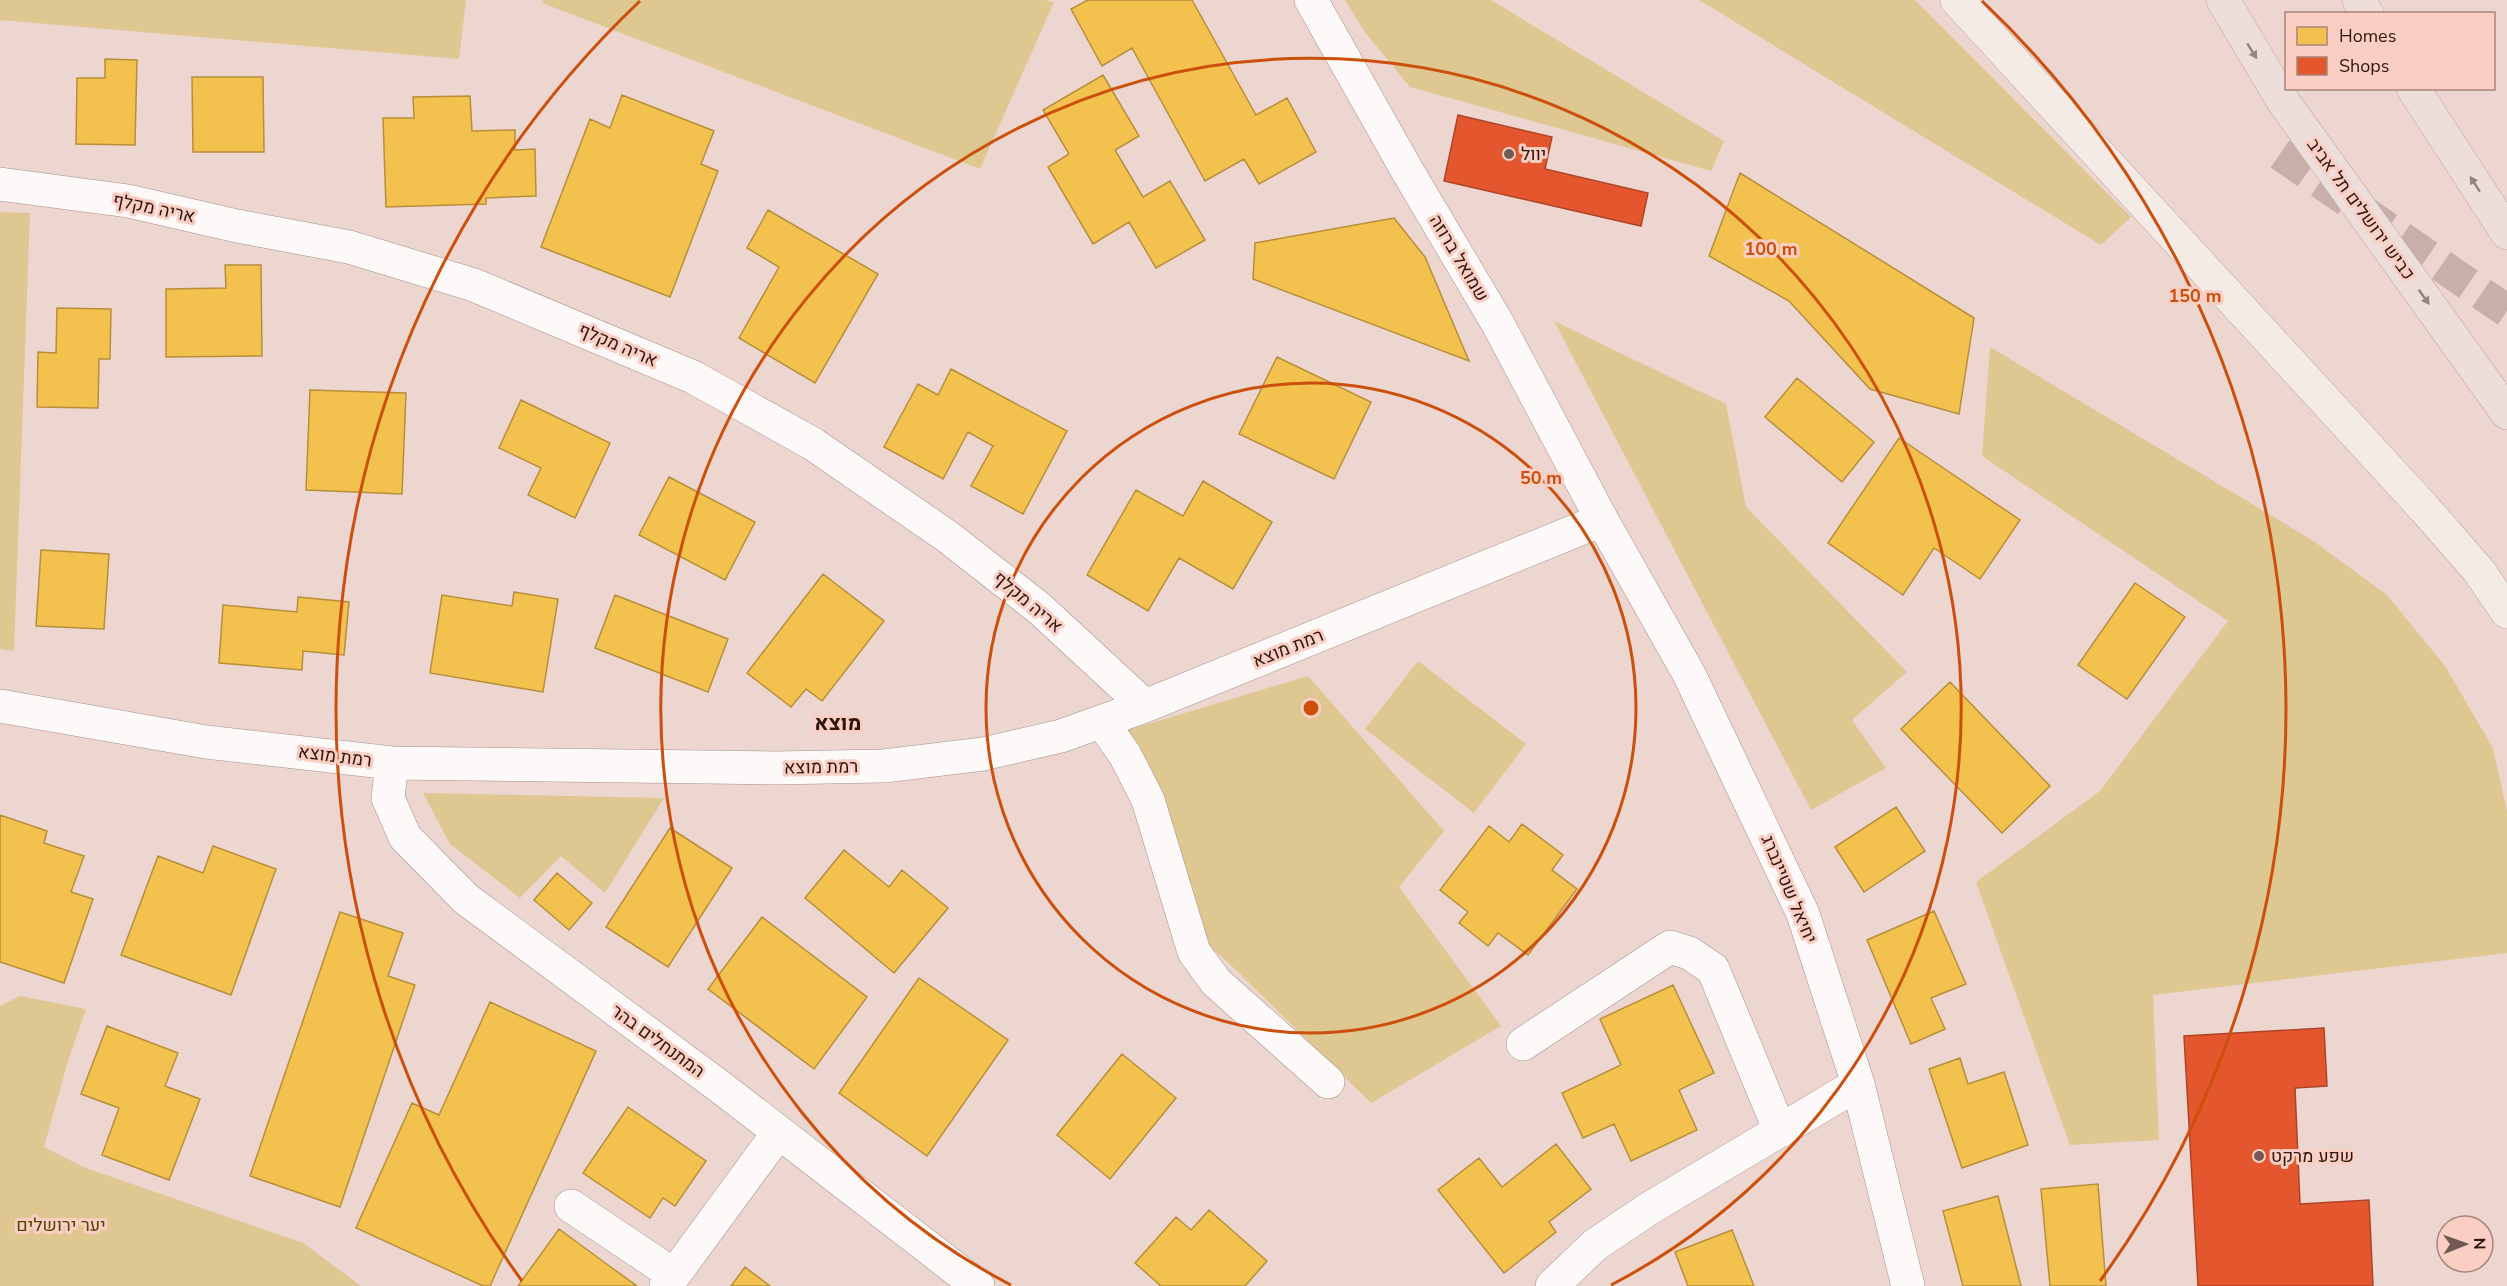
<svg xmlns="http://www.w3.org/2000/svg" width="2507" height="1286" viewBox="0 0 2507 1286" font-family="'Nunito Sans',Heebo,sans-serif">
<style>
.green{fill:#dfc792}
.homes{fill:#f2c14e;stroke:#b88e3b;stroke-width:1.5}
.shops{fill:#e4572e;stroke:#ae4425;stroke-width:1.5}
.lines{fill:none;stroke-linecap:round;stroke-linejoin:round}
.minor-tunnel{stroke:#c7b0a9;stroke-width:33;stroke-dasharray:33 16;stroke-linecap:butt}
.minor-casing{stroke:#a6908a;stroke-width:34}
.major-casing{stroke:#bda59f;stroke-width:34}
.highway-casing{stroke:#bda59f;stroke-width:34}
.minor{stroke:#fcf9f8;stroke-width:33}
.major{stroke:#f4eae6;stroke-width:33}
.highway{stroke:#eddedb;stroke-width:33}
.oneway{fill:#98847f}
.ring{fill:none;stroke:#cc4f0c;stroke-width:3}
.poi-dot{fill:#725953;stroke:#facec3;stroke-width:2}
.labels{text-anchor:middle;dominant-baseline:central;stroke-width:6;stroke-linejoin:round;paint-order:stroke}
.poi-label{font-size:18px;fill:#2f160f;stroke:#facec3;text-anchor:start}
.street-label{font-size:18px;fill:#2f160f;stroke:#facec3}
.park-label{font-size:18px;fill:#534503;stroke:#facec3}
.quarter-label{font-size:21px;font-weight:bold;fill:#2f160f;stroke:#facec3}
.centre{fill:#cc4f0c;stroke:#facec3;stroke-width:3}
.ring-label{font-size:18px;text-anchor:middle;font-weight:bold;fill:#cc4f0c;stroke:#facec3;stroke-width:6;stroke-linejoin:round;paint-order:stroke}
</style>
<rect width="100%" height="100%" fill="#edd6d0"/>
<!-- green -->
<path class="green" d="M0,0H466L459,59L0,20Z
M543,0H1045L1054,2L980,169L542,3Z
M1345,0H1491L1724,141L1711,171L1410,87L1364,31Z
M1699,0H1915L2131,217L2101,245Z
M0,212L30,213L14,651L0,649Z
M1554,321L1726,404L1746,507L1907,672L1852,720L1886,768L1811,810Z
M1990,347L2312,540L2387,595L2445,666L2493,748L2507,811V953L2153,995L2159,1140L2070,1145L1976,882L2100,791L2228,621L1982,456Z
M1418,661L1526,744L1474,813L1365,729Z
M1308,676L1444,831L1399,887L1501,1026L1371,1103L1234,968L1208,945L1128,730Z
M423,793L664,798L605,893L561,856L520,898L450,844Z
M20,996L86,1009L68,1061L44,1147L83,1167L303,1243L361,1286H0V1006Z"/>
<!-- homes -->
<path class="homes" d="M1088,0H1192L1256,115L1287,98L1316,152L1259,184L1244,159L1205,181L1132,48L1102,66L1071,9Z
M105,59L137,60L135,145L76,144L77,78H105Z
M1103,75L1139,136L1115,150L1143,197L1170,181L1205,240L1156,268L1129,222L1093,244L1048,167L1069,154L1043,110Z
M192,77H263L264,152H193Z
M622,95L714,131L701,164L718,171L670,297L541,247L590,119L610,128Z
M470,96L472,131L515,130V150L535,149L536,196L486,198V204L386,207L383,118H414L413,97Z
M1740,173L1974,318L1959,414L1870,389L1789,301L1709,256Z
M768,210L878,274L815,383L739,338L779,267L747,248Z
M1394,218L1425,257L1469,361L1253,279L1255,243Z
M225,265H261L262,356L166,357V289L226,288Z
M57,308L111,309L110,359H99L98,408L37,407L38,352L56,353Z
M1277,357L1371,402L1334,479L1239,434Z
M951,369L1067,431L1023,514L971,486L993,446L968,432L943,479L884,447L918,384L938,395Z
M1797,378L1874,442L1842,482L1765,417Z
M310,390L406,393L402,494L306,490Z
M521,400L610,443L575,518L528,495L541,468L499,448Z
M1899,438L2020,520L1980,579L1934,548L1903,595L1828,543Z
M669,477L755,522L725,580L639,535Z
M1203,481L1272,522L1233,589L1179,558L1148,611L1087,575L1136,490L1183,516Z
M41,550L109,554L104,629L36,626Z
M823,574L884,621L822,701L806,689L791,707L747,673Z
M2135,583L2185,617L2127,699L2078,665Z
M514,592L558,599L543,692L430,673L442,595L512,606Z
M615,595L728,639L708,692L595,648Z
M298,597L349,602L344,655L303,651L302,670L219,663L223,605L297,612Z
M1950,682L2050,786L2002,833L1901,729Z
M1896,807L1925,851L1864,892L1835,847Z
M0,815L47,831L44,843L84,856L71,892L93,899L64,983L0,962Z
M1522,824L1563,855L1552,870L1577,889L1528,955L1498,933L1488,946L1459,923L1468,912L1440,890L1489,826L1509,842Z
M670,828L732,868L668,967L606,927Z
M213,846L276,869L231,995L121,955L158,856L203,873Z
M844,850L889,887L902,870L948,908L894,973L805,898Z
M557,873L592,903L569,930L534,900Z
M1934,911L1966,984L1931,998L1945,1029L1911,1044L1867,940Z
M340,912L403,933L388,976L415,985L340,1207L250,1176Z
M762,917L867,997L814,1069L708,989Z
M919,978L1008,1040L927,1156L839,1093Z
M1673,985L1714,1073L1679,1090L1697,1130L1631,1161L1614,1124L1583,1138L1562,1093L1621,1065L1600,1019Z
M490,1002L596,1051L490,1286H483L356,1228L412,1103L439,1115Z
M107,1026L178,1053L165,1086L200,1099L169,1180L102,1155L119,1108L81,1094Z
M1122,1054L1176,1098L1110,1179L1057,1135Z
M1960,1058L1968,1084L2004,1072L2028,1145L1962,1168L1929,1069Z
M628,1107L706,1161L675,1206L663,1198L650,1218L583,1173Z
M1556,1144L1591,1189L1549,1222L1556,1232L1504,1273L1438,1190L1479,1158L1502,1187Z
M2098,1184L2106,1286H2050L2041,1189Z
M1998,1196L2021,1286H1963L1943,1211Z
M1209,1210L1267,1261L1245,1286H1161L1135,1263L1176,1217L1191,1230Z
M559,1229L608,1265L637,1286H518Z
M1732,1230L1754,1286H1688L1675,1252Z
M745,1267L770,1286H731Z"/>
<!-- shops -->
<path class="shops" d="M1458,115L1552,137L1545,169L1648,193L1641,226L1444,181Z
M2324,1028L2327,1086L2295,1088L2300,1204L2369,1200L2373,1286H2198L2184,1036Z"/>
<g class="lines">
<!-- minor-tunnel -->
<path class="minor-tunnel" d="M2280,154L2507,311"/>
<defs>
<path id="minor" d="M1311,0L1408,172L1498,324L1602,520L1689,674L1803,914L1858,1084L1908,1286
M0,184L128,201L237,226L349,247L474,285L693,377L813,444L948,537L1039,608L1145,706
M0,706L206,742L392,763L775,768L884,766L983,754L1061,736L1145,706L1602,520
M1102,722L1125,755L1148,800L1194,952L1216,982L1328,1082
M392,763L388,798L405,837L466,899L719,1086L978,1286
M1523,1044L1670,947L1689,953L1713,969L1780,1131
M571,1206L674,1275
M666,1286L779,1132
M1552,1286L1595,1245L1650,1208L1858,1084"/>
<path id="major" d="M1957,0L2424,508L2479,571L2507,612"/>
<path id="highway" d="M2223,0L2283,101L2507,413
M2359,0L2367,14
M2413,88L2507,233"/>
</defs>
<!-- minor casing -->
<use href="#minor" class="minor-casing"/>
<!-- major casing -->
<use href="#major" class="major-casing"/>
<!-- highway casing -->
<use href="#highway" class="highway-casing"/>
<!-- minor -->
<use href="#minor" class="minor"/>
<!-- major -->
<use href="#major" class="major"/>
<!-- highway -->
<use href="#highway" class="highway"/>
</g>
<!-- one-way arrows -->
<defs><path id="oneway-solid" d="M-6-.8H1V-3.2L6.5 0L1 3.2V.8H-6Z" transform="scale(1.5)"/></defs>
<g class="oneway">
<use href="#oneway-solid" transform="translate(2252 51) rotate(58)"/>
<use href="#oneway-solid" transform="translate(2475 184) rotate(-123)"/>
<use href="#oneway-solid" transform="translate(2424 297) rotate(54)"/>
</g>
<!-- distance rings -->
<g class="ring">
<circle cx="1311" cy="708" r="325"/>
<path d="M1011 1285A650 650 0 1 1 1611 1285"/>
<path d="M522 1281A975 975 0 0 1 640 1M1982 1A975 975 0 0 1 2100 1281"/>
</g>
<!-- markers -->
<g class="poi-dot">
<circle cx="1509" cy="154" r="6"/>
<circle cx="2259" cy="1156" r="6"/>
</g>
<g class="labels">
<!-- poi labels -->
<g class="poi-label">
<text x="1521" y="154">יוול</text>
<text x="2271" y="1156">שפע מרקט</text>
</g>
<!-- street labels -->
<g class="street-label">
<text transform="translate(154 208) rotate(12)">אריה מקלף</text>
<text transform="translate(2361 209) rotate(54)">כביש ירושלים תל אביב</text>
<text transform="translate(1459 258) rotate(59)">שמואל ברוזה</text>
<text transform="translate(618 345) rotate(23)">אריה מקלף</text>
<text transform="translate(1028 602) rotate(40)">אריה מקלף</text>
<text transform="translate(1288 648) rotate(-22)">רמת מוצא</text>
<text transform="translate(335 756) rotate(7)">רמת מוצא</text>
<text transform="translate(821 767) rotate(-1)">רמת מוצא</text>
<text transform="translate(1789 889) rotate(67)">יחיאל שטיינברג</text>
<text transform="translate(658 1041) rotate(36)">המתנחלים בהר</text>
</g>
<!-- park labels -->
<g class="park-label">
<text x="61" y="1225">יער ירושלים</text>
</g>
<!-- quarter labels -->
<g class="quarter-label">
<text x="838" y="723">מוצא</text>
</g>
</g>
<circle cx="1311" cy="708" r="9" class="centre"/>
<g class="ring-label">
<text x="1771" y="255">100 m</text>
<text x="2195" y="302">150 m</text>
<text x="1541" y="484">50 m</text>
</g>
<!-- legend -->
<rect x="2285" y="12" width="210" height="78" fill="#facec3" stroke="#a9847b" stroke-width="1.5"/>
<rect x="2297" y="27" width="30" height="18" fill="#f2c14e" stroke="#a9847b" stroke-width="1.5"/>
<text x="2339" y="42" font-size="18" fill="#2f160f">Homes</text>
<rect x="2297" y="57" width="30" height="18" fill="#e4572e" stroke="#a9847b" stroke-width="1.5"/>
<text x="2339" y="72" font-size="18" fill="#2f160f">Shops</text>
<!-- north arrow -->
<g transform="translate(2465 1244) rotate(89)"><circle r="28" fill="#facec3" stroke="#a9847b" stroke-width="1.5"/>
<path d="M0-4.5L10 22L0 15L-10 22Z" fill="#725953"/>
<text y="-9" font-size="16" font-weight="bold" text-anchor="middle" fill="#2f160f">N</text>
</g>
</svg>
